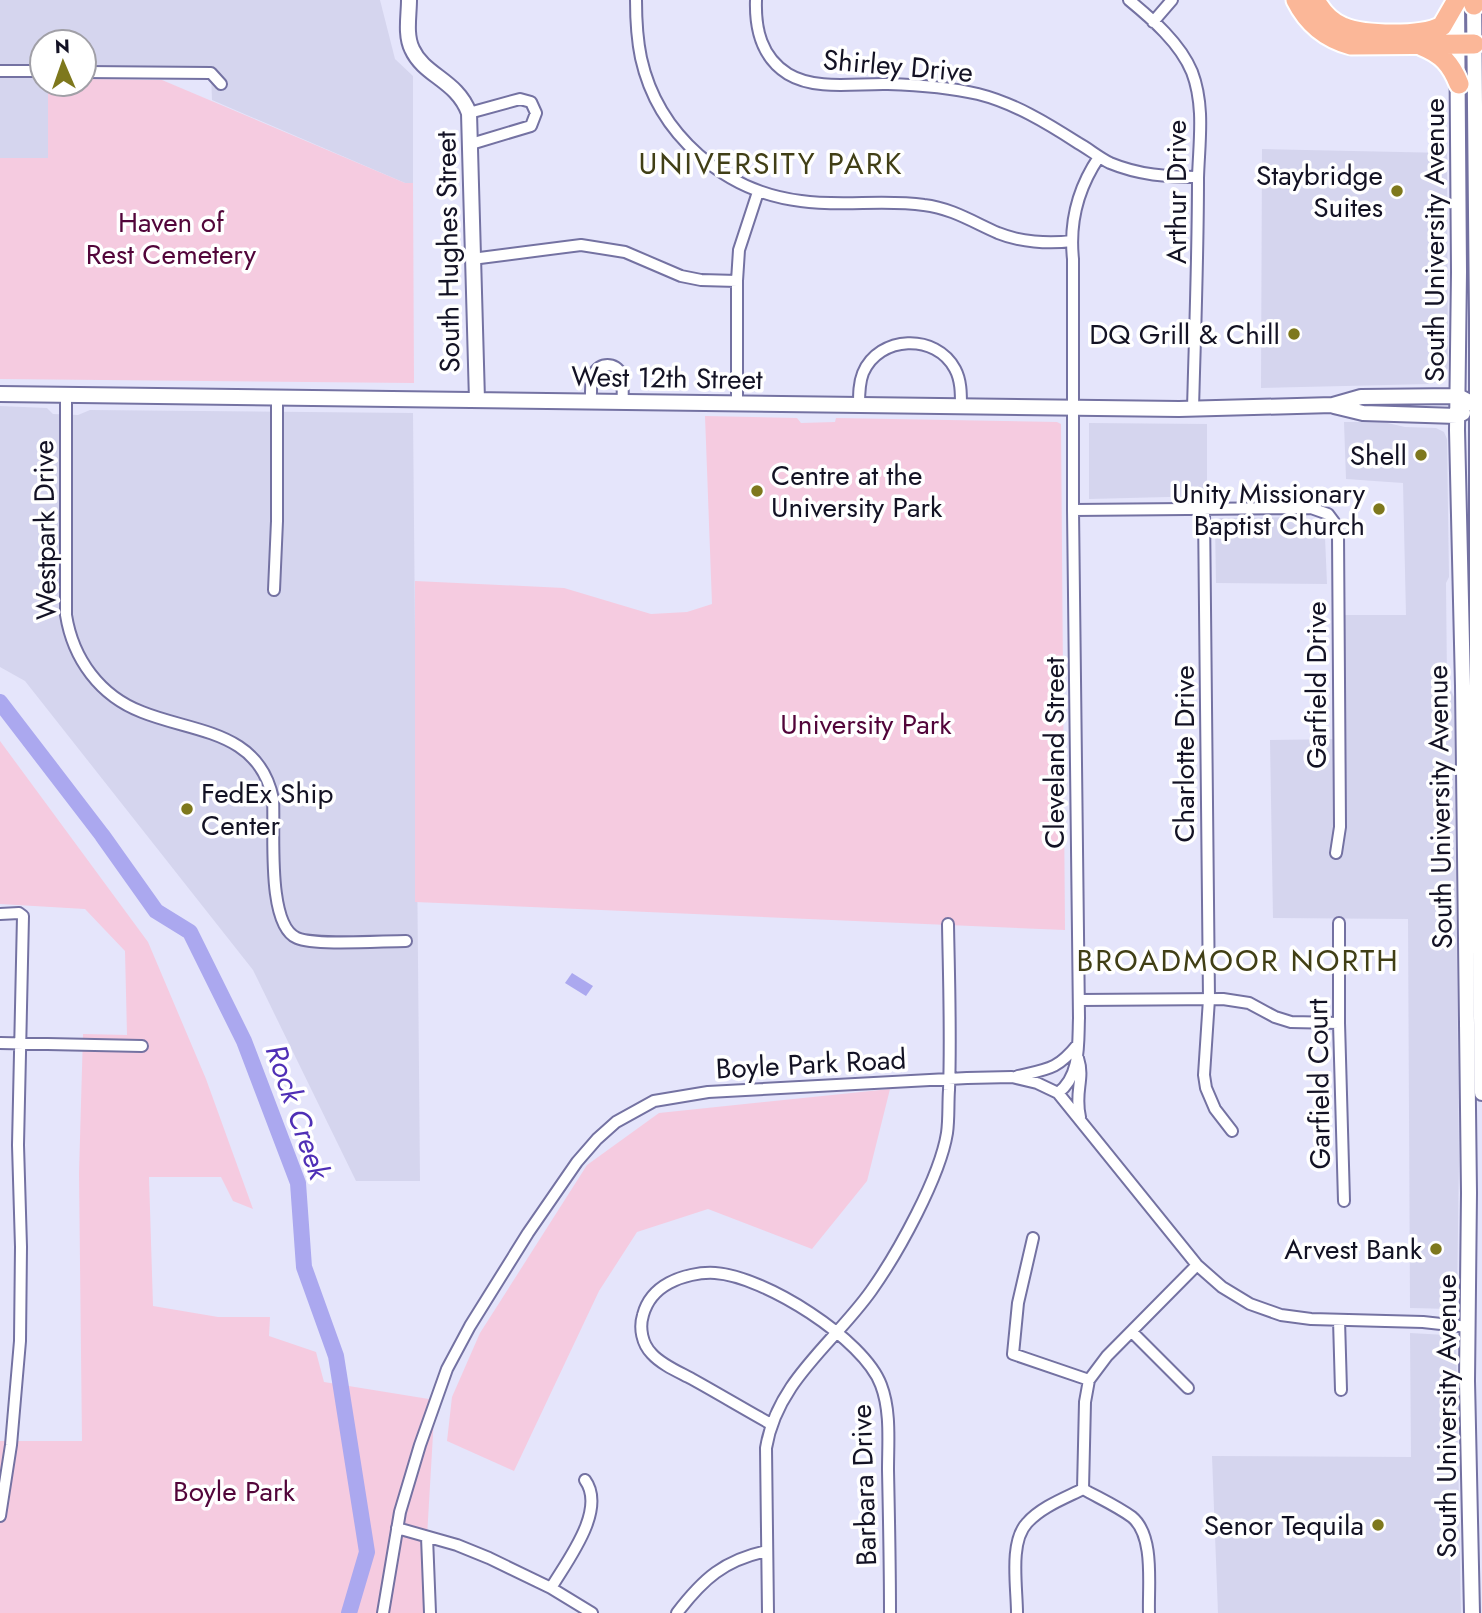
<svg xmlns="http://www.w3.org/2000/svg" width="1482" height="1613" viewBox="0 0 1482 1613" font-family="Jost,sans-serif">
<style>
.built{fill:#d5d5ee}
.green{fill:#f5cbe0}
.water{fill:#aba8ef}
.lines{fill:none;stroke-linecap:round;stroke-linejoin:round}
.river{stroke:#aba8ef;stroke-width:16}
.street-casing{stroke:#7472a2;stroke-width:14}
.secondary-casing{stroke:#7472a2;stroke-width:18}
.highway-casing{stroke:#fff;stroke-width:23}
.street{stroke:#fff;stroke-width:10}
.secondary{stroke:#fff;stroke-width:14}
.highway{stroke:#fbb798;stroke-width:19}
.poi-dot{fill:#7e781d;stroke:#fff;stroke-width:2.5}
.labels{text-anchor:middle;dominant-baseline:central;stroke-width:7;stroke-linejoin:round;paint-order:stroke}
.street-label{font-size:28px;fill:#131224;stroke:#fff}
.poi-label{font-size:28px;fill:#131224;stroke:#fff;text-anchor:end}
.park-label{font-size:28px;fill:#52053a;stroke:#fff}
.neighbourhood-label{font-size:30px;letter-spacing:2px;fill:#413f16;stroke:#fff}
.water-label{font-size:30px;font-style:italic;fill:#4f2fb6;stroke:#fff}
</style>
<rect width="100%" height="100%" fill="#e5e5fb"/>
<!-- built -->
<path class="built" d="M0,0H380L395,59L413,76V183H405L212,100L211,73L84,72V42H42V84H48V158H0Z
M1262,149L1447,153L1448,368L1440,381L1430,384L1261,388Z
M0,406L47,408L53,414L78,415L90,410L413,413L420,1181H356L253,970L25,681L0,667Z
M1344,422H1383L1405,427L1436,428L1444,432L1447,439L1449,577L1446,583L1447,681L1454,697L1459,1158L1457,1305L1452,1309L1410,1308L1408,919L1273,918L1270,740L1340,739L1339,615H1406L1403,483L1346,479Z
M1089,423L1207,424V496L1089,499Z
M1304,517L1314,522L1325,537L1327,584L1216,583L1215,524L1220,518Z
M1410,1333L1446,1335L1456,1338L1461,1613H1218L1212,1456L1411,1457Z"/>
<!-- green -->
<path class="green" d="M84,79L162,80L405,183H413L414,383L0,379V158H48V84H84Z
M705,416L797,418L801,423L835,422L836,418L1057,422L1061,424L1065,930L415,902V581L564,588L651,614L687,612L712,604Z
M0,741L148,942L206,1079L253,1209L233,1201L221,1177H149L153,1306L218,1317H270L269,1336L316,1352L324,1382L435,1400L427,1537L426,1613H0V1441H82L79,1173L83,1034L127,1035L125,951L85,909L0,904Z
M890,1089L867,1181L812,1249L708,1209L637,1232L599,1291L514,1471L447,1441L452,1397L480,1333L587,1165L659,1113Z"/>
<!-- water -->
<path class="water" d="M572,973L593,986L586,996L565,983Z"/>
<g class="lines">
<!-- river -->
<path class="river" d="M0,702L102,835L156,911L190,932L244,1041L298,1183L304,1267L336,1356L367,1552L349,1613"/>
<defs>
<path id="street" d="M636,0C636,20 637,39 641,58C658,135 725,192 801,201C842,207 883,199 924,205C951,208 973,222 998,233C1020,242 1048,244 1072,241
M756,0C755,29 761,57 788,74C816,91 857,83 888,84C919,85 948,87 978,94C1014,103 1047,123 1078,143C1089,149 1098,157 1110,163C1139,175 1167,177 1198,177
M1129,0C1152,19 1180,43 1192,72C1205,106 1199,143 1198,178C1198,255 1195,332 1193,409
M1153,22L1172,0
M0,71H42
M84,72L211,73L221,84
M469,113L520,99L531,102L536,113L531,126L471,144
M472,259L581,245L625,252L681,276L701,280L737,281
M66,396V615C73,659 100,696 142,712C194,733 259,730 273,799C275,829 266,925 297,938C315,946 382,941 406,941
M591,402C591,394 590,381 594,374C599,362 616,362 621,374C624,382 622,394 623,402
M737,403V281L739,250L758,192
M859,405C859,394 859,383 863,373C879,335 936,333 955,369C961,380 961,393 961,406
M1073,510L1311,508L1328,514L1334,522L1338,534L1340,827L1336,853
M1204,510L1209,999L1204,1075L1206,1088L1215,1109L1232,1131
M274,590L277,521V399
M0,914L19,913L23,916L18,1145L21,1247L20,1341L11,1445L0,1516
M1339,923V1023L1344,1201
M1079,1000L1223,999L1249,1003L1275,1017L1291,1022L1339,1023
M0,1043L142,1046
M1078,1058C1085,1080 1074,1091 1080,1117
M1018,1076C1049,1069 1058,1069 1078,1044
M1058,1093C1081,1076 1078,1043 1079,1018L1073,510V259C1069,221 1078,188 1099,157
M1033,1238L1018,1303L1013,1354L1089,1380
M1339,1320L1341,1390
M1132,1332L1188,1388
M771,1424C744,1409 719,1394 692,1379C679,1372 662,1365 652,1354C642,1344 639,1328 643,1315C647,1300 656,1290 669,1283C682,1276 700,1272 715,1273C764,1276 864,1339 881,1385C891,1411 888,1442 888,1470C889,1517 890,1565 890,1613
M1083,1489L1085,1402L1089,1380L1107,1356L1197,1265
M1083,1489C1099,1498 1117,1506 1132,1517C1155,1536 1148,1586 1149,1613
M397,1528L457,1545L489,1558L551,1588L592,1613
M427,1537L430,1613
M551,1588C567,1561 607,1510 585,1480
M383,1613L400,1512L420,1445L447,1369L470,1326L528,1233L577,1162L597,1139L616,1122L654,1101L708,1092L967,1078L1012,1077L1037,1083L1058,1093L1197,1265L1222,1287L1250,1304L1281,1315L1311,1319L1423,1322L1468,1327
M677,1613C703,1579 724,1560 767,1551
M768,1613L766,1448C777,1381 834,1343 871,1291C898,1253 940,1177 947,1133C949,1119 948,1104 949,1090C951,1035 949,980 948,924
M1017,1613C1017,1587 1009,1542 1027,1523C1041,1507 1065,1498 1083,1489"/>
<path id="secondary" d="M409,0C409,15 405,35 412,49C424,76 457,80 469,113L477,400
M1474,0L1477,319V710L1482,1093
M1457,1L1459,272L1457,430L1463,686L1469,1193L1467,1381L1472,1613
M0,394L1179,409L1333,405L1361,397L1458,396L1475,405L1482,406
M1334,406L1363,413L1457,416L1463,413"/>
<path id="highway" d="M1296,0C1308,24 1325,38 1351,45L1474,44
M1315,0C1321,11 1330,22 1343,27C1364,36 1422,37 1442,26L1457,0
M1474,5L1477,0
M1422,46C1442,54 1451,64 1459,84"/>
</defs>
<!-- street casing -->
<use href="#street" class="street-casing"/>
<!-- secondary casing -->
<use href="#secondary" class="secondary-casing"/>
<!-- highway casing -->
<use href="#highway" class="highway-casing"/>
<!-- street -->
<use href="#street" class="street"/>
<!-- secondary -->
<use href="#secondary" class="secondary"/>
<!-- highway -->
<use href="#highway" class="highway"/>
</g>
<!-- markers -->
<g class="poi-dot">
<circle cx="1397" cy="191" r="7"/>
<circle cx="1294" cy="334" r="7"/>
<circle cx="1421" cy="455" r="7"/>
<circle cx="757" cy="491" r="7"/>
<circle cx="1379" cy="509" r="7"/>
<circle cx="187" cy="809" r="7"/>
<circle cx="1436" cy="1249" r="7"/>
<circle cx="1378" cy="1525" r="7"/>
</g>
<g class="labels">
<!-- street labels -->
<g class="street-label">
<text transform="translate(898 66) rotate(5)">Shirley Drive</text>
<text transform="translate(1176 192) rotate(-90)">Arthur Drive</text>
<text transform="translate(1434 240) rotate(-90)">South University Avenue</text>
<text transform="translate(448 252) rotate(-91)">South Hughes Street</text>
<text transform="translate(667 378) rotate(1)">West 12th Street</text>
<text transform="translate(45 530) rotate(-91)">Westpark Drive</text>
<text transform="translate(1316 685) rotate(-90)">Garfield Drive</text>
<text transform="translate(1054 753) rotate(-90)">Cleveland Street</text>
<text transform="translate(1184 754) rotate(-90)">Charlotte Drive</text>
<text transform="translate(1440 807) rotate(-91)">South University Avenue</text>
<text transform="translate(811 1064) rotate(-3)">Boyle Park Road</text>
<text transform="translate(1319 1084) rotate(-91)">Garfield Court</text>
<text transform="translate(1446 1416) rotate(-90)">South University Avenue</text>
<text transform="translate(864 1485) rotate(-92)">Barbara Drive</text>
</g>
<!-- poi labels -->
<g class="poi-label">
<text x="1383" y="175">Staybridge<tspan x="1383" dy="32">Suites</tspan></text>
<text x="1280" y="334">DQ Grill &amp; Chill</text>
<text x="1407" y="455">Shell</text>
<text x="771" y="475" text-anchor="start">Centre at the<tspan x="771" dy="32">University Park</tspan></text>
<text x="1365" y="493">Unity Missionary<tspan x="1365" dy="32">Baptist Church</tspan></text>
<text x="201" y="793" text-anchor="start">FedEx Ship<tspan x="201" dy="32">Center</tspan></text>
<text x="1422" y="1249">Arvest Bank</text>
<text x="1364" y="1525">Senor Tequila</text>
</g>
<!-- park labels -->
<g class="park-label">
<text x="171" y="222">Haven of<tspan x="171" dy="32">Rest Cemetery</tspan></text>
<text x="866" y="724">University Park</text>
<text x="234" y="1491">Boyle Park</text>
</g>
<!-- neighbourhood labels -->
<g class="neighbourhood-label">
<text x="771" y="163">UNIVERSITY PARK</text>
<text x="1238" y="960">BROADMOOR NORTH</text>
</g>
<!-- water labels -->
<g class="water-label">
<text transform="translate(298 1112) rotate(71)">Rock Creek</text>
</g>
</g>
<!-- north arrow -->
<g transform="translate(63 63) rotate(358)"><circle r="33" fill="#ffffff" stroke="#a1a0a7" stroke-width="2"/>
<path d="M0-5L12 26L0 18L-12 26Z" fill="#7e781d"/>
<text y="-10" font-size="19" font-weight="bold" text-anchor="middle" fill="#131224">N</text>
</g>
</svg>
